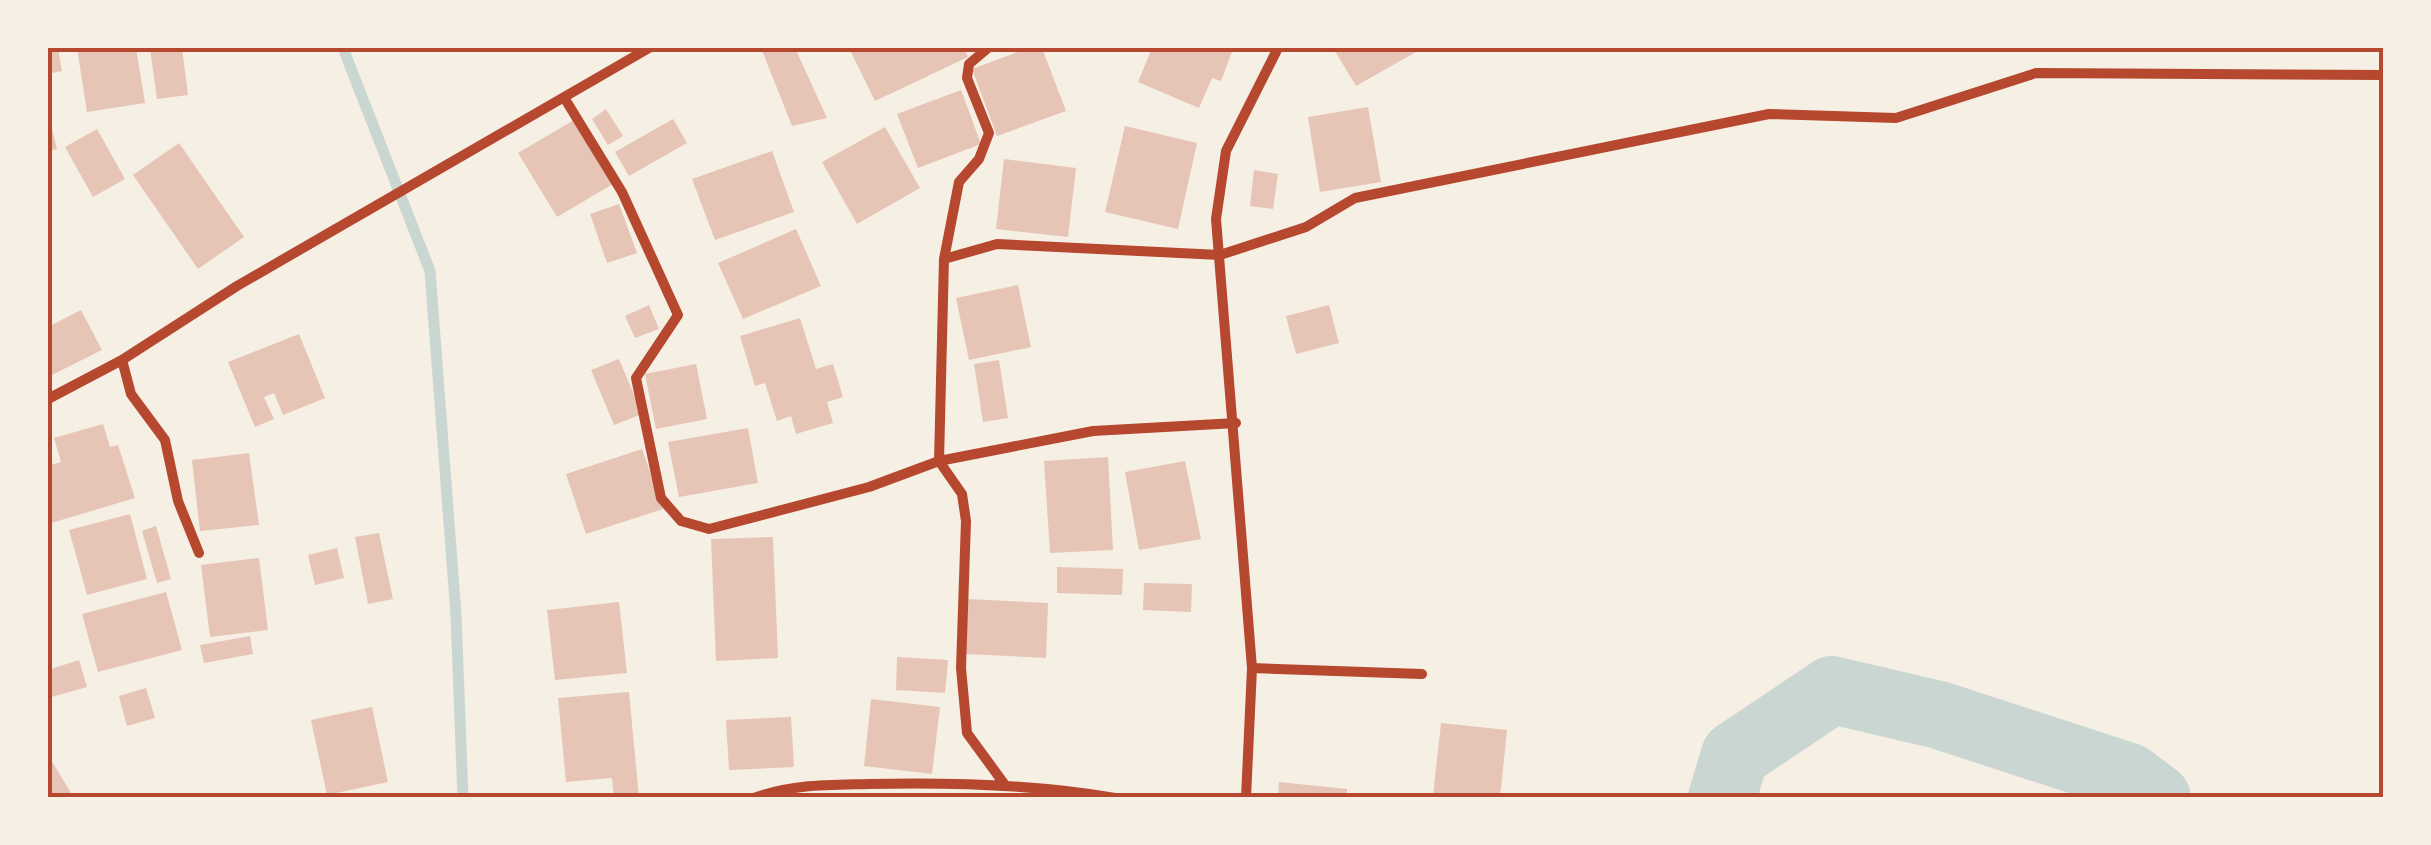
<svg xmlns="http://www.w3.org/2000/svg" width="2431" height="845" viewBox="0 0 2431 845" font-family="'Alegreya Sans',sans-serif">
<style>
.lines{fill:none;stroke-linecap:round;stroke-linejoin:round}
.stream{stroke:#c9d6d2;stroke-width:11}
.river{stroke:#c9d6d2;stroke-width:68}
.building{fill:#e6c5b7}
.minor{stroke:#b5482f;stroke-width:10}
.neatline{fill:none;stroke:#b5482f;stroke-width:4}
</style>
<rect width="100%" height="100%" fill="#f6efe4"/>
<g class="lines">
<!-- stream -->
<path class="stream" d="M343,48L430,271L456,615L463,798"/>
<!-- river -->
<path class="river" d="M1722,798L1735,755L1832,690L1939,715L2129,777L2157,798"/>
</g>
<!-- building -->
<path class="building" d="M48,48H58L62,71L48,74Z
M77,48H136L145,103L87,112Z
M150,48H182L188,95L157,99Z
M761,48H795L827,118L792,126Z
M849,48H964L968,57L875,101Z
M1029,48H1042L1066,111L997,136L972,69Z
M1152,48H1224L1232,52L1221,81L1212,78L1199,108L1138,82Z
M1333,48H1423L1356,86Z
M961,90L981,144L918,168L897,114Z
M1368,107L1381,182L1320,192L1308,117Z
M606,109L623,136L608,145L592,119Z
M48,113L57,149L48,151Z
M673,119L687,143L629,176L615,152Z
M574,120L613,184L557,217L518,153Z
M1125,126L1197,143L1178,229L1105,212Z
M885,127L920,188L857,224L822,162Z
M97,129L125,179L93,197L65,147Z
M179,143L244,237L198,269L133,175Z
M772,151L794,212L715,240L692,179Z
M1004,159L1076,168L1068,237L996,229Z
M1254,170L1278,174L1273,209L1250,206Z
M619,204L637,253L607,263L590,214Z
M796,229L821,286L743,319L718,263Z
M1018,285L1031,347L969,360L956,298Z
M649,305L659,329L635,338L625,316Z
M1329,305L1339,343L1296,354L1286,316Z
M81,310L102,350L48,377V327Z
M800,318L816,369L833,364L843,397L827,402L833,423L796,434L791,416L777,421L765,383L755,386L740,336Z
M299,334L325,398L283,415L274,393L264,397L274,419L255,427L228,362Z
M619,359L642,414L614,425L591,370Z
M999,360L1008,418L983,422L974,364Z
M696,364L707,419L656,429L645,374Z
M103,424L110,447L118,445L135,498L48,524V466L61,462L54,438Z
M748,428L758,483L679,497L668,442Z
M642,449L663,509L586,534L566,474Z
M249,453L259,525L200,531L192,460Z
M1108,457L1113,550L1050,553L1044,461Z
M1185,461L1201,539L1139,550L1125,472Z
M130,514L147,579L87,595L69,530Z
M156,526L171,579L157,583L142,531Z
M379,533L393,599L368,604L355,537Z
M773,537L778,658L716,661L711,539Z
M337,548L344,578L315,585L308,555Z
M259,558L268,630L210,637L201,565Z
M1057,567L1123,569L1122,595L1057,593Z
M1144,583L1192,584L1191,612L1143,610Z
M166,592L182,650L98,672L82,614Z
M968,599L1048,603L1046,658L966,654Z
M619,602L627,673L555,680L547,610Z
M250,636L253,654L204,663L200,645Z
M897,657L948,660L945,693L896,690Z
M79,660L87,687L48,698V670Z
M146,688L155,718L127,726L119,696Z
M629,692L639,798H614L612,778L566,782L558,698Z
M871,699L940,707L932,774L864,766Z
M372,707L388,782L327,795L311,720Z
M791,717L794,767L729,770L726,720Z
M1441,723L1507,730L1500,798L1433,796Z
M48,755L74,798H48Z
M1279,782L1347,789V798H1278Z"/>
<g class="lines">
<!-- minor -->
<path class="minor" d="M988,48L969,64L967,78L989,133L979,159L959,182L944,259L939,461L962,494L966,521L961,668L967,733L1005,785
M565,99L622,192L678,315L636,378L661,498L681,521L709,529L869,487L939,461L1093,431L1236,423
M944,259L997,244L1220,255L1306,227L1355,198L1769,114L1896,118L2036,73L2384,75
M122,360L131,394L165,440L178,501L199,553
M48,399L122,360L237,286L649,48
M1252,668L1422,674
M754,798C792,784 829,785 868,784C951,782 1033,784 1115,798
M1246,798L1252,668L1216,219L1226,151L1278,48"/>
</g>
<!-- border -->
<rect width="2431" height="845" fill="none" stroke="#f6efe4" stroke-width="100"/>
<rect x="50" y="50" width="2331" height="745" class="neatline"/>
</svg>
